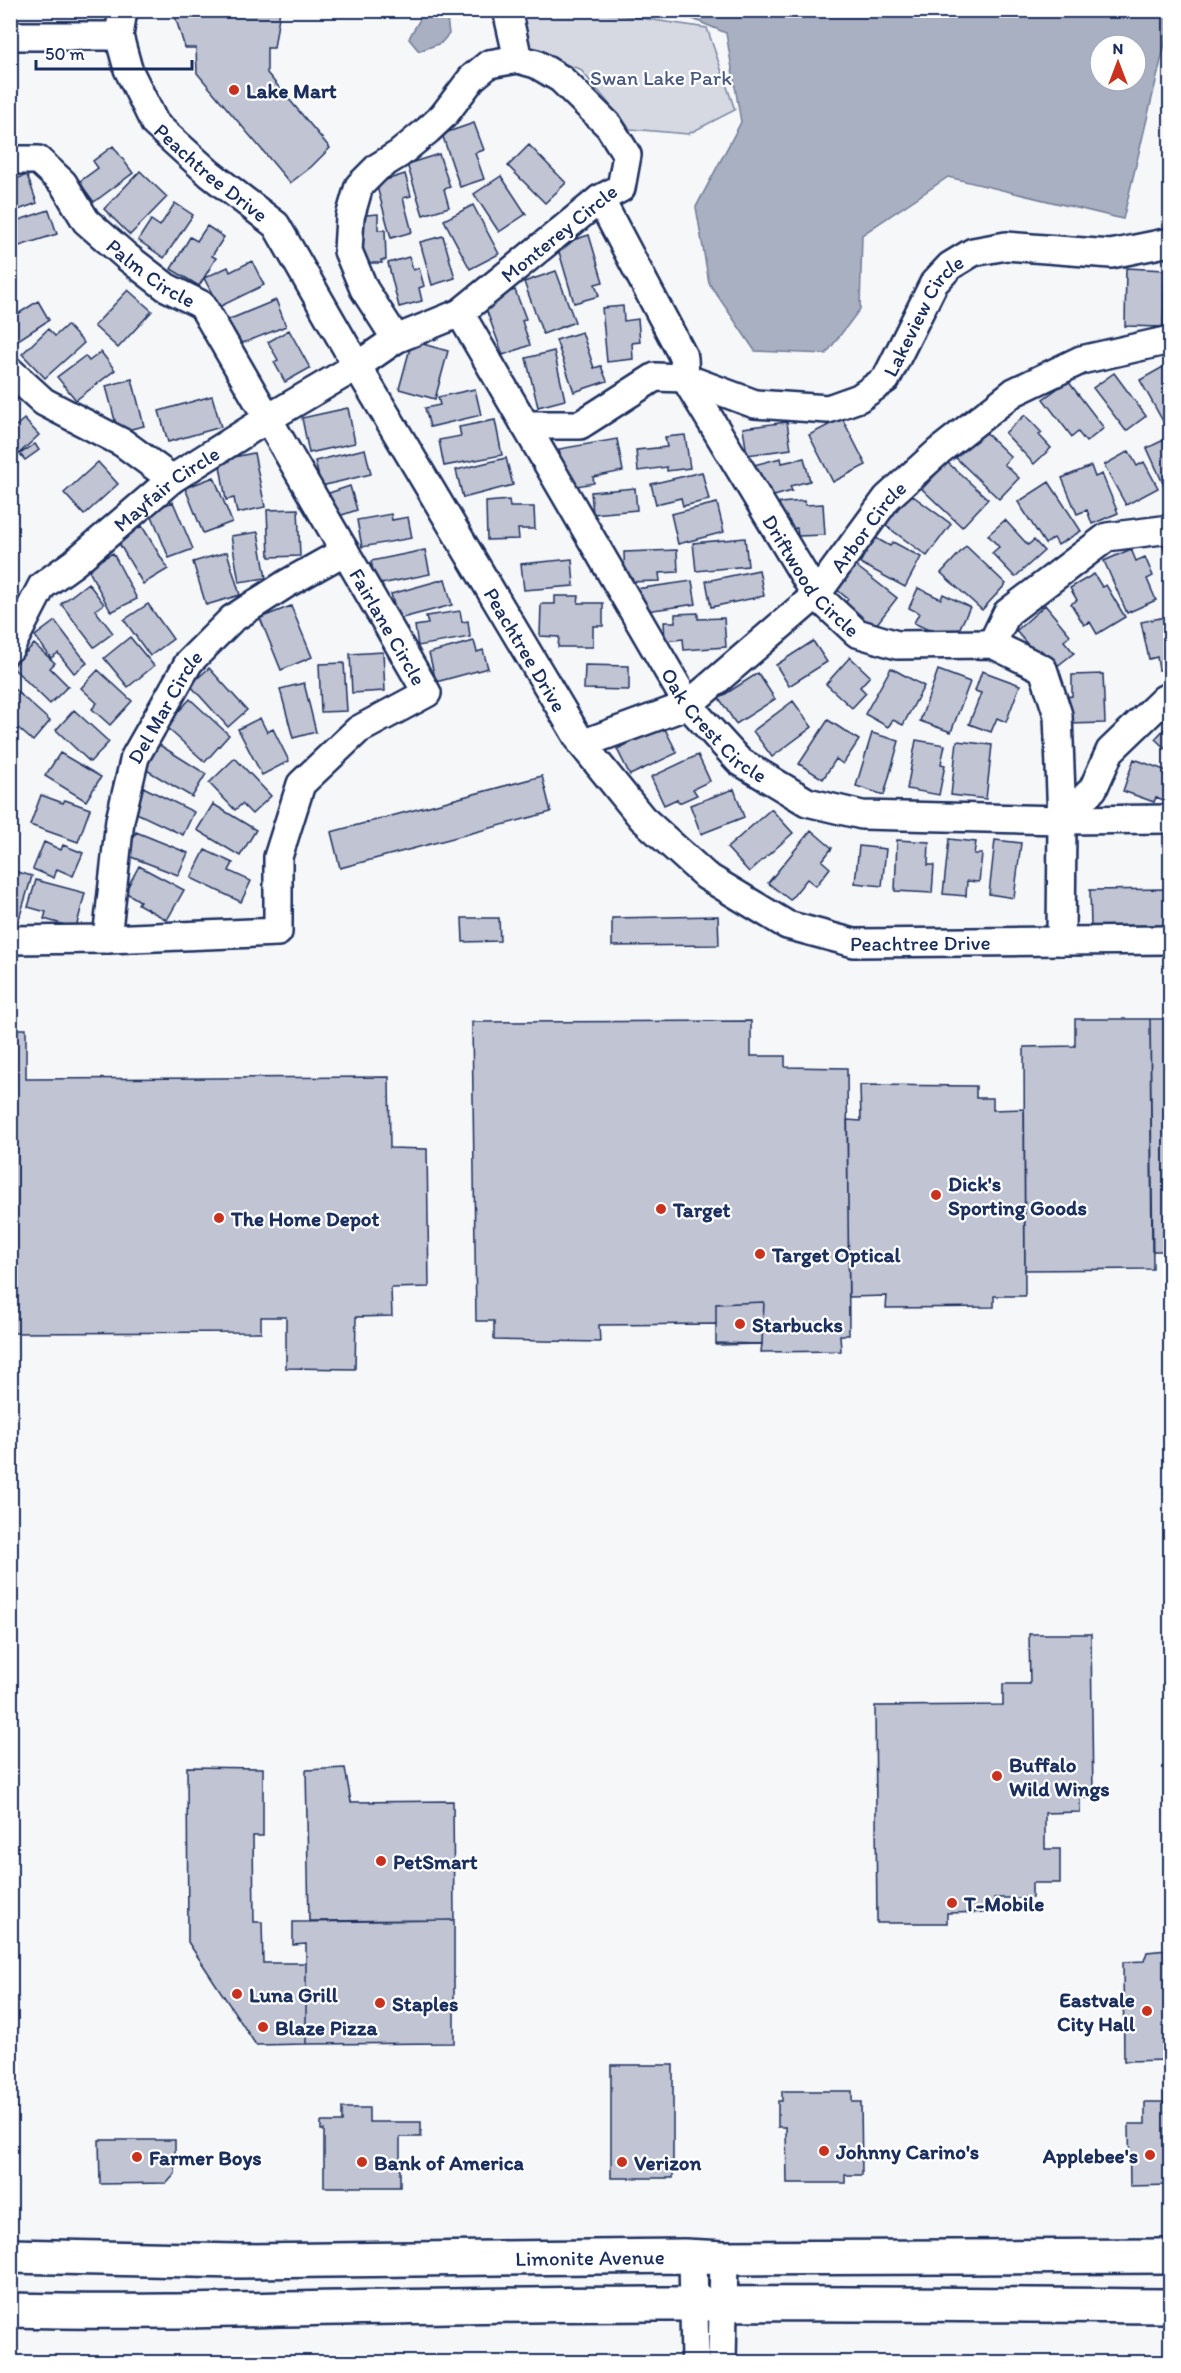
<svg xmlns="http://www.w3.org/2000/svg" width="1181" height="2373" viewBox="0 0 1181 2373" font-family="Itim,sans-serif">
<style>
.green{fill:#d6d9e2;stroke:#7884a0;stroke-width:1.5}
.water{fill:#a9b0c1;stroke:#707c99;stroke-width:1.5;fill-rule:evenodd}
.building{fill:#c0c4d3;stroke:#1b2f5e;stroke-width:1.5}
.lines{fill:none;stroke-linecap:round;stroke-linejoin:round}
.minor-casing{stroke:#1b2f5e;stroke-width:32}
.major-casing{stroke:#1b2f5e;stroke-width:38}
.minor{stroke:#fff;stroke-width:27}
.major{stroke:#fff;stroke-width:33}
.poi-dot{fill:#c8321e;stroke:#fff;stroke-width:2}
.labels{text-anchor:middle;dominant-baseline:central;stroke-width:4.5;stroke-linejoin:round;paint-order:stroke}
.park-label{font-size:21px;fill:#4a5a7f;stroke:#fff}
.poi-label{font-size:21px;font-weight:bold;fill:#1b2f5e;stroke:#fff;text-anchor:start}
.street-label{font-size:21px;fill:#1b2f5e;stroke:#fff}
</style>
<rect width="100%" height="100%" fill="#f6f7f9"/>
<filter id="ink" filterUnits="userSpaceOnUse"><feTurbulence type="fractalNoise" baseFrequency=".0167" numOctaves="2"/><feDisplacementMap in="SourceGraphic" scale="12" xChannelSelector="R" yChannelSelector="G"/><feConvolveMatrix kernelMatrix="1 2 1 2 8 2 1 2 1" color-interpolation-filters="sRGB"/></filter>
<g filter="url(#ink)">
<!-- green -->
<path class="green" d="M545,11L600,12L707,28L735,110L688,134L630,129L580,69L527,52L517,16Z"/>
<!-- water -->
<path class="water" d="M1170,10V31H1168L1123,219L948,177L862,235L860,309L826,354L755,351L709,283L696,207L741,122L726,33L674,11ZM1100,45H1136V81H1100Z
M422,11H450L447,18L449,34L441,43L419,51L409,39C413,28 422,21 422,11Z"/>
<!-- building -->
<path class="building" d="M173,10H280L274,48H267V73L330,148L311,167L290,183L197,73L196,48H185Z
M474,123L484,150L475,153L484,179L460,187L442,134Z
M529,145L566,183L545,203L508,166Z
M113,146L133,173L94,202L79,182L98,168L93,161Z
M439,154L450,187L444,189L449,207L423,215L407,164Z
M140,171L167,197L130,235L104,209Z
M405,174L411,196L403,198L412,232L391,238L376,183Z
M27,175L37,203L10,213V181Z
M501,176L526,214L499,232L474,194Z
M175,203L193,215L164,258L138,240L151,220L160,226Z
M473,205L499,254L470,269L444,220Z
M49,210L57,234L10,249V223Z
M378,214V230H385L386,260H381L382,263H357L354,216Z
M207,226L224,237L212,256L216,258L199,286L171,269L190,237L197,241Z
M589,235L603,282L595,284L599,296L574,303L557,245Z
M443,236L455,278L432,285L420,242Z
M409,257L413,270L419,268L424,286L419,288L422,301L399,307L388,263Z
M252,261L264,285L219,307L204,278L228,267L230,272Z
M1126,268L1165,270L1163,327L1125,326Z
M556,271L575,322L543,334L524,282Z
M128,290L152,311L118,348L94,326Z
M515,290L526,319L522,321L530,345L503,355L483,301Z
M276,300L286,326L238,345L228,320Z
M38,301L49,320L12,344L10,319Z
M623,306L624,321L638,319L640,342L632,343L633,359L607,362L602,308Z
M67,325L84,343L45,378L22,354L48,329L55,336Z
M289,330L310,368L285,382L274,362L278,360L268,342Z
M582,332L594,368L601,366L607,381L574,392L556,340Z
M412,341L448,351L435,399L399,389Z
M554,351L565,400L538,407L526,358Z
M101,352L115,370L76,400L57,377L85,356L89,361Z
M1170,363V431L1169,432L1140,380Z
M1114,373L1146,416L1126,431L1093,388Z
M132,379L144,426L118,432L106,386Z
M1068,381L1104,428L1086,442L1078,432L1072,437L1043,399Z
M475,389L481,415L430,427L425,408L440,405L438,397Z
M212,396L221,427L168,442L159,411Z
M348,408L355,443L309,453L302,418Z
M1025,415L1042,433L1039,435L1051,448L1034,464L1005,433Z
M842,418L866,465L833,482L809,435Z
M24,419L39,435L10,462V431Z
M495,420L502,455L444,466L439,440L461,436L459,427Z
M787,422L791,449L747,455L743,428Z
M983,430L1011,457L1004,464L1019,478L999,499L956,458Z
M685,435L690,468L667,471V467L638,471L636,450L667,447L665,437Z
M1170,437V499L1147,448Z
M617,439L623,471L593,477L594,483L566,488L559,449Z
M35,444L39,450L25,460L20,454Z
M365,449L371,474L321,486L315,461Z
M1129,451L1137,466L1144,462L1158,488L1126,505L1104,465Z
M254,453L265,507L237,513L234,498L226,500L219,460Z
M506,458L513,485L463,498L456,470Z
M781,458L782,463L804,458L810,481L790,486L792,491L763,499L754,465Z
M98,462L118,484L84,515L64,493Z
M947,462L988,499L962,527L922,489Z
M1091,466L1095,477L1102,474L1118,513L1092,524L1087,510L1077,514L1062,478Z
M702,472L709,500L683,506L681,498L656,504L651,484Z
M214,477L232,522L203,533L185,488Z
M1049,482L1081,531L1058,545L1054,538L1045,544L1018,502Z
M350,486L357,510L336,517L329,493Z
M635,488L637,510L593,514L591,492Z
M909,493L951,524L927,556L885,525Z
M509,500L510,507H534L535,529H518L519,539L487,540L486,502Z
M804,501L805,505L823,504L825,535L798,536L797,528L780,529L779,503Z
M173,502L193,549L169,558L150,511Z
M717,503L724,532L678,544L671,514Z
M298,509L300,556L269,557L267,510Z
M391,514L392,520L408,517L412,538L362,547L357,520Z
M1005,520L1028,545L1034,540L1044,551L1015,577L992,553L999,547L988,535Z
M142,526L168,569L143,584L117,540Z
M258,532L266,578L239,582L231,536Z
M874,537L890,546L893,542L921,557L905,587L860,563Z
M1170,537V563L1161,540Z
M745,538L748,566L696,571L693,543Z
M966,546L1006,584L982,610L941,573Z
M1131,549L1136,561L1145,557L1153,576L1147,579L1156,600L1127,613L1104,561Z
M425,550L430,574L376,585L371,561Z
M677,550L678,572L659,573L660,581L625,582L624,552Z
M227,552L240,595L206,605L193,562Z
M113,553L137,599L111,612L87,567Z
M572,559L574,586L524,590L521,564Z
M855,565L897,598L873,629L843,606L848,599L836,589Z
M759,570L764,596L711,607L706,581Z
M1094,574L1102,587L1106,585L1125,617L1097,634L1090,622L1084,625L1071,604L1077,600L1070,588Z
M445,579L452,605L398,619L391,594Z
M692,581L696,604L639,612L636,589Z
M88,583L104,604L95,610L113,633L94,647L61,604Z
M918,588L941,599L943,594L970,607L953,642L914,623L919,613L909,608Z
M555,596H579L578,603H603V626H593V647H558L559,637L540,636L541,604H555Z
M148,604L173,639L150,656L124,620Z
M1045,605L1070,635L1064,641L1074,653L1056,667L1041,650L1036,654L1016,631Z
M291,606L312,657L281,670L260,618Z
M460,611L462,622L468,621L470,637L418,646L415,626L428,624L426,616Z
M698,613V619L724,618L726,647L684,650L683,639L665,641L664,622H675V614Z
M1170,616V668L1159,670L1157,657L1149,659L1141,622Z
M55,621L87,663L74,673L58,653L51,658L35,636Z
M130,637L154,666L128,687L104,658Z
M474,641L477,652L483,650L488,668L436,682L429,653Z
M813,641L827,662L789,686L776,665Z
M34,644L55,663L50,668L68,686L50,704L12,667Z
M383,652L385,691L352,693L350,654Z
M850,657L870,676L860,687L866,693L852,708L826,684Z
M344,663L347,711L321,712L319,664Z
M585,665L629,666V690L584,689Z
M209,668L247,710L228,727L190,685Z
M891,668L924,686L903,725L893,720L888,727L865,714Z
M98,670L132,701L110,725L92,709L97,703L81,688Z
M938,670L970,682L951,732L920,721Z
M982,671L1020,685L1006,722L997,718L991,732L969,724L981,693L975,691Z
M758,673L775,699L736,724L719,698Z
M1103,674L1105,723L1068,724L1066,697L1072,696V675Z
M304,683L316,732L293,738L280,689Z
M11,686L50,721L33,741L10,721Z
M190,699L229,735L205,762L165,726Z
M793,701L812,727L772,757L753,731Z
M74,710L109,742L90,762L56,730Z
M260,718L267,732L273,729L289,761L262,775L238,729Z
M828,720L859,740L843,764L836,759L823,779L799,764Z
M1170,723V753L1155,739Z
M664,727L677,753L630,775L617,749Z
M872,733L899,741L884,795L856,786Z
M916,740L945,745L941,764L945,765L939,795L907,789Z
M957,741L992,745L986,799L951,795Z
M158,744L206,774L192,797L143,768Z
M60,753L101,777L86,801L45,776Z
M698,755L710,781L693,789L697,795L679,803L677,799L664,805L651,777Z
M235,758L271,796L252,814L242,804L235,810L209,783Z
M1134,759L1170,772V795L1168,802L1156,797L1154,802L1123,791Z
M542,776L551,812L340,868L331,832Z
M143,787L194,812L183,835L132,811Z
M734,789L744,817L701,834L690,805Z
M41,795L63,803L65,800L90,809L78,842L30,825Z
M213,804L256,830L240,856L197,830Z
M771,809L793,833L749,872L727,848Z
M811,830L832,848L822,861L830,868L816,886L807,879L790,900L768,883Z
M136,832L188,853L178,875L126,855Z
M949,839L976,842L974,854H982L979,882L967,881L966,896L943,894Z
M897,840L929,842L928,865H934L932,893L895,891Z
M995,840L1021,843L1014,898L989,894Z
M44,842L61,850L63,845L83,853L73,876L57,869L54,878L33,869Z
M859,846L886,849L882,886L855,883Z
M205,850L233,863L229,871L251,881L241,902L191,878Z
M139,866L184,890L167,920L138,904L140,901L125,892Z
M10,870L32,876L19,919L10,916Z
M36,880L85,893L76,928L44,919L46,912L28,907Z
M1170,889V925L1091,926L1090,890Z
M718,916L719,945L612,946V918Z
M462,918H499L500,941L463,942Z
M1075,1019H1150L1153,1269L1025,1270L1024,1047L1075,1046Z
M1150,1019H1170V1260H1166V1251H1152Z
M751,1021V1056H785V1067L847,1068L849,1335H840L841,1351L761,1352L762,1344L716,1345V1324L599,1325L600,1342L494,1340V1321H476L472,1022Z
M10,1029H26V1079L389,1077L390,1148L427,1149L429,1287L391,1288L392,1316L356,1317L355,1369L286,1368V1317H261V1332L10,1333Z
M860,1085L976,1086V1098H993V1110L1024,1109L1025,1296H994V1307L886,1308L887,1296L849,1297L847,1120L861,1121Z
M764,1302L762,1344L716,1343V1304Z
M1029,1634H1091L1093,1798H1080V1812L1045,1813V1849H1060V1883H1032V1898H994L995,1912L947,1913V1923H877L875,1706L1003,1705V1684H1030Z
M187,1767L263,1768V1836H253L254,1922H262L263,1963H306V2044L256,2045L188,1942Z
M345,1768L351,1802L453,1801L454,1920L309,1921L306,1770Z
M454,1920V2043L306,2044V1944L293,1945V1922Z
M1169,1941L1170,2060L1124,2061L1123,1962L1144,1961L1147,1952L1167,1950Z
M611,2065H673V2178H611Z
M782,2091H852V2102H861L862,2175H845V2183H787L786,2127H778V2101H782Z
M1164,2094H1170V2185L1130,2186L1129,2124H1145V2102H1165Z
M342,2108H369V2122H421V2137H400V2187H324V2130H321V2122H342Z
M99,2140H175V2174L167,2183L100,2184Z"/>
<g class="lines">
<defs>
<g id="minor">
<path id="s1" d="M123,10L119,36L128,69L155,124L210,174L276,225L357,366L582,744L642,818L706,876L787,925L854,943L1170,940"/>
<path d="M507,10L518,59"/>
<path d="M10,36H119"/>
<path d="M518,59L536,64L561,79L609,126L627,155L621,188L600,199L460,313L396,339L364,289L348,251L350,217L359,186L378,167L399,154L428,130L444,115L472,78L489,64Z"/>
<path id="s2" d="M10,160H38L63,183L86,221L127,257L166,287L202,305L427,693L358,730L301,784L278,857V932L107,939L10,940"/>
<path id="s3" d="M600,199L684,358L685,378L816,595L857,633L897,645L992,644L1043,669L1058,715L1062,820L1061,941"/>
<path id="s4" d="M460,313L688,705L739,761L807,802L862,815L1062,820L1170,819"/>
<path d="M10,371L44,402L123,443L172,479"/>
<path id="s5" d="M525,425H580L655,377L685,378L755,404L828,409L859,398L886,379L934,283L950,266L973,252L1006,246L1111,254L1170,242"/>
<path d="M992,644L1007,613L1107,537L1170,529"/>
<path id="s6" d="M10,648L42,586L74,563L172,479L267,419L357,366L396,339"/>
<path id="s7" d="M582,744L688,705L816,595L887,498L939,451L1014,392L1081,360L1170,340"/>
<path d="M1062,820L1093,789L1110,751L1164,699L1170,697"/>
<path id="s8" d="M107,939L120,820L135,757L189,662L232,619L286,584L345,551"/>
<path d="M693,2256L695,2362"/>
<path d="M722,2362L724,2258"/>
</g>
<g id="major">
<path id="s9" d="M10,2256L237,2261L684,2256L724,2258L1170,2256"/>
<path d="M10,2310C156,2314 302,2308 448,2306C689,2302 930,2304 1170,2306"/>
</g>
</defs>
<!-- minor casing -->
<use href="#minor" class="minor-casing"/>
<!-- major casing -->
<use href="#major" class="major-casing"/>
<!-- minor -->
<use href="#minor" class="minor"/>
<!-- major -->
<use href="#major" class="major"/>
</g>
</g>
<!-- markers -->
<g class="poi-dot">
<circle cx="234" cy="90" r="6"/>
<circle cx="936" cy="1195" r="6"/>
<circle cx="661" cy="1209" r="6"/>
<circle cx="219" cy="1218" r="6"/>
<circle cx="760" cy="1254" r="6"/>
<circle cx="740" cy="1324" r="6"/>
<circle cx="997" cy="1776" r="6"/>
<circle cx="381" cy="1861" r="6"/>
<circle cx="952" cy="1903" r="6"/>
<circle cx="237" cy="1994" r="6"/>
<circle cx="380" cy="2003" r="6"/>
<circle cx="1147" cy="2011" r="6"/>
<circle cx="263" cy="2027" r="6"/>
<circle cx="824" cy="2151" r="6"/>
<circle cx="1150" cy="2155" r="6"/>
<circle cx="137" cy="2157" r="6"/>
<circle cx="362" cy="2162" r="6"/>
<circle cx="622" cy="2162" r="6"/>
</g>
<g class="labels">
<!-- park labels -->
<g class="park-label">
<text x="661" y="77">Swan Lake Park</text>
</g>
<!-- poi labels -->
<g class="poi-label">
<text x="246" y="90">Lake Mart</text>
<text x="948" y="1183">Dick's<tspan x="948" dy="24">Sporting Goods</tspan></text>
<text x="673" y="1209">Target</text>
<text x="231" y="1218">The Home Depot</text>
<text x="772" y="1254">Target Optical</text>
<text x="752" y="1324">Starbucks</text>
<text x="1009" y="1764">Buffalo<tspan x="1009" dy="24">Wild Wings</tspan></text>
<text x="393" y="1861">PetSmart</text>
<text x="964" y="1903">T-Mobile</text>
<text x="249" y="1994">Luna Grill</text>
<text x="1135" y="1999" text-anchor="end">Eastvale<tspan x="1135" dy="24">City Hall</tspan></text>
<text x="392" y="2003">Staples</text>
<text x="275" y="2027">Blaze Pizza</text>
<text x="836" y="2151">Johnny Carino's</text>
<text x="1138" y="2155" text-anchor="end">Applebee's</text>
<text x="149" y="2157">Farmer Boys</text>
<text x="374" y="2162">Bank of America</text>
<text x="634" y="2162">Verizon</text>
</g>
<!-- street labels -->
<g class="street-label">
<text stroke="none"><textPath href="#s1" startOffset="196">Peachtree Drive</textPath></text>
<text transform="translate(559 233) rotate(-39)">Monterey Circle</text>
<text stroke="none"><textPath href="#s2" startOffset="190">Palm Circle</textPath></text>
<text stroke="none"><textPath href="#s5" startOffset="462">Lakeview Circle</textPath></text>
<text stroke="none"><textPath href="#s6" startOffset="228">Mayfair Circle</textPath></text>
<text stroke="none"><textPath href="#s7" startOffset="368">Arbor Circle</textPath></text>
<text stroke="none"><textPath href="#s3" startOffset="435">Driftwood Circle</textPath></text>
<text stroke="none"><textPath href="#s2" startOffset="622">Fairlane Circle</textPath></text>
<text stroke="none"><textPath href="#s1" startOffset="772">Peachtree Drive</textPath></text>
<text stroke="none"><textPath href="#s8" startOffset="243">Del Mar Circle</textPath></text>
<text stroke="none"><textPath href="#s4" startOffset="486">Oak Crest Circle</textPath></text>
<text stroke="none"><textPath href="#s1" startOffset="1294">Peachtree Drive</textPath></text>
<text stroke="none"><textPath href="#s9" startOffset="580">Limonite Avenue</textPath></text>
</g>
</g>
<!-- margin -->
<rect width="1181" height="2373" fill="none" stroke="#fff" stroke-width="36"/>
<rect x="18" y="18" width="1145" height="2337" fill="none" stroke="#1b2f5e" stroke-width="2" filter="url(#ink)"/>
<!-- north arrow -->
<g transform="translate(1118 63)"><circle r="28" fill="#ffffff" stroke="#a4acbf" stroke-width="1.5"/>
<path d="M0-4.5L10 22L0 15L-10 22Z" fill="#c8321e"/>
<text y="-9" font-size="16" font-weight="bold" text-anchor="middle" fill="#1b2f5e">N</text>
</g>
<!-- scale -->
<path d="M36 60v9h156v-9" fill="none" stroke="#1b2f5e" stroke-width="3"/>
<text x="45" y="60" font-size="18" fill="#1b2f5e" stroke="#ffffff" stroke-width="4.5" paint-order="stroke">50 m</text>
</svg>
